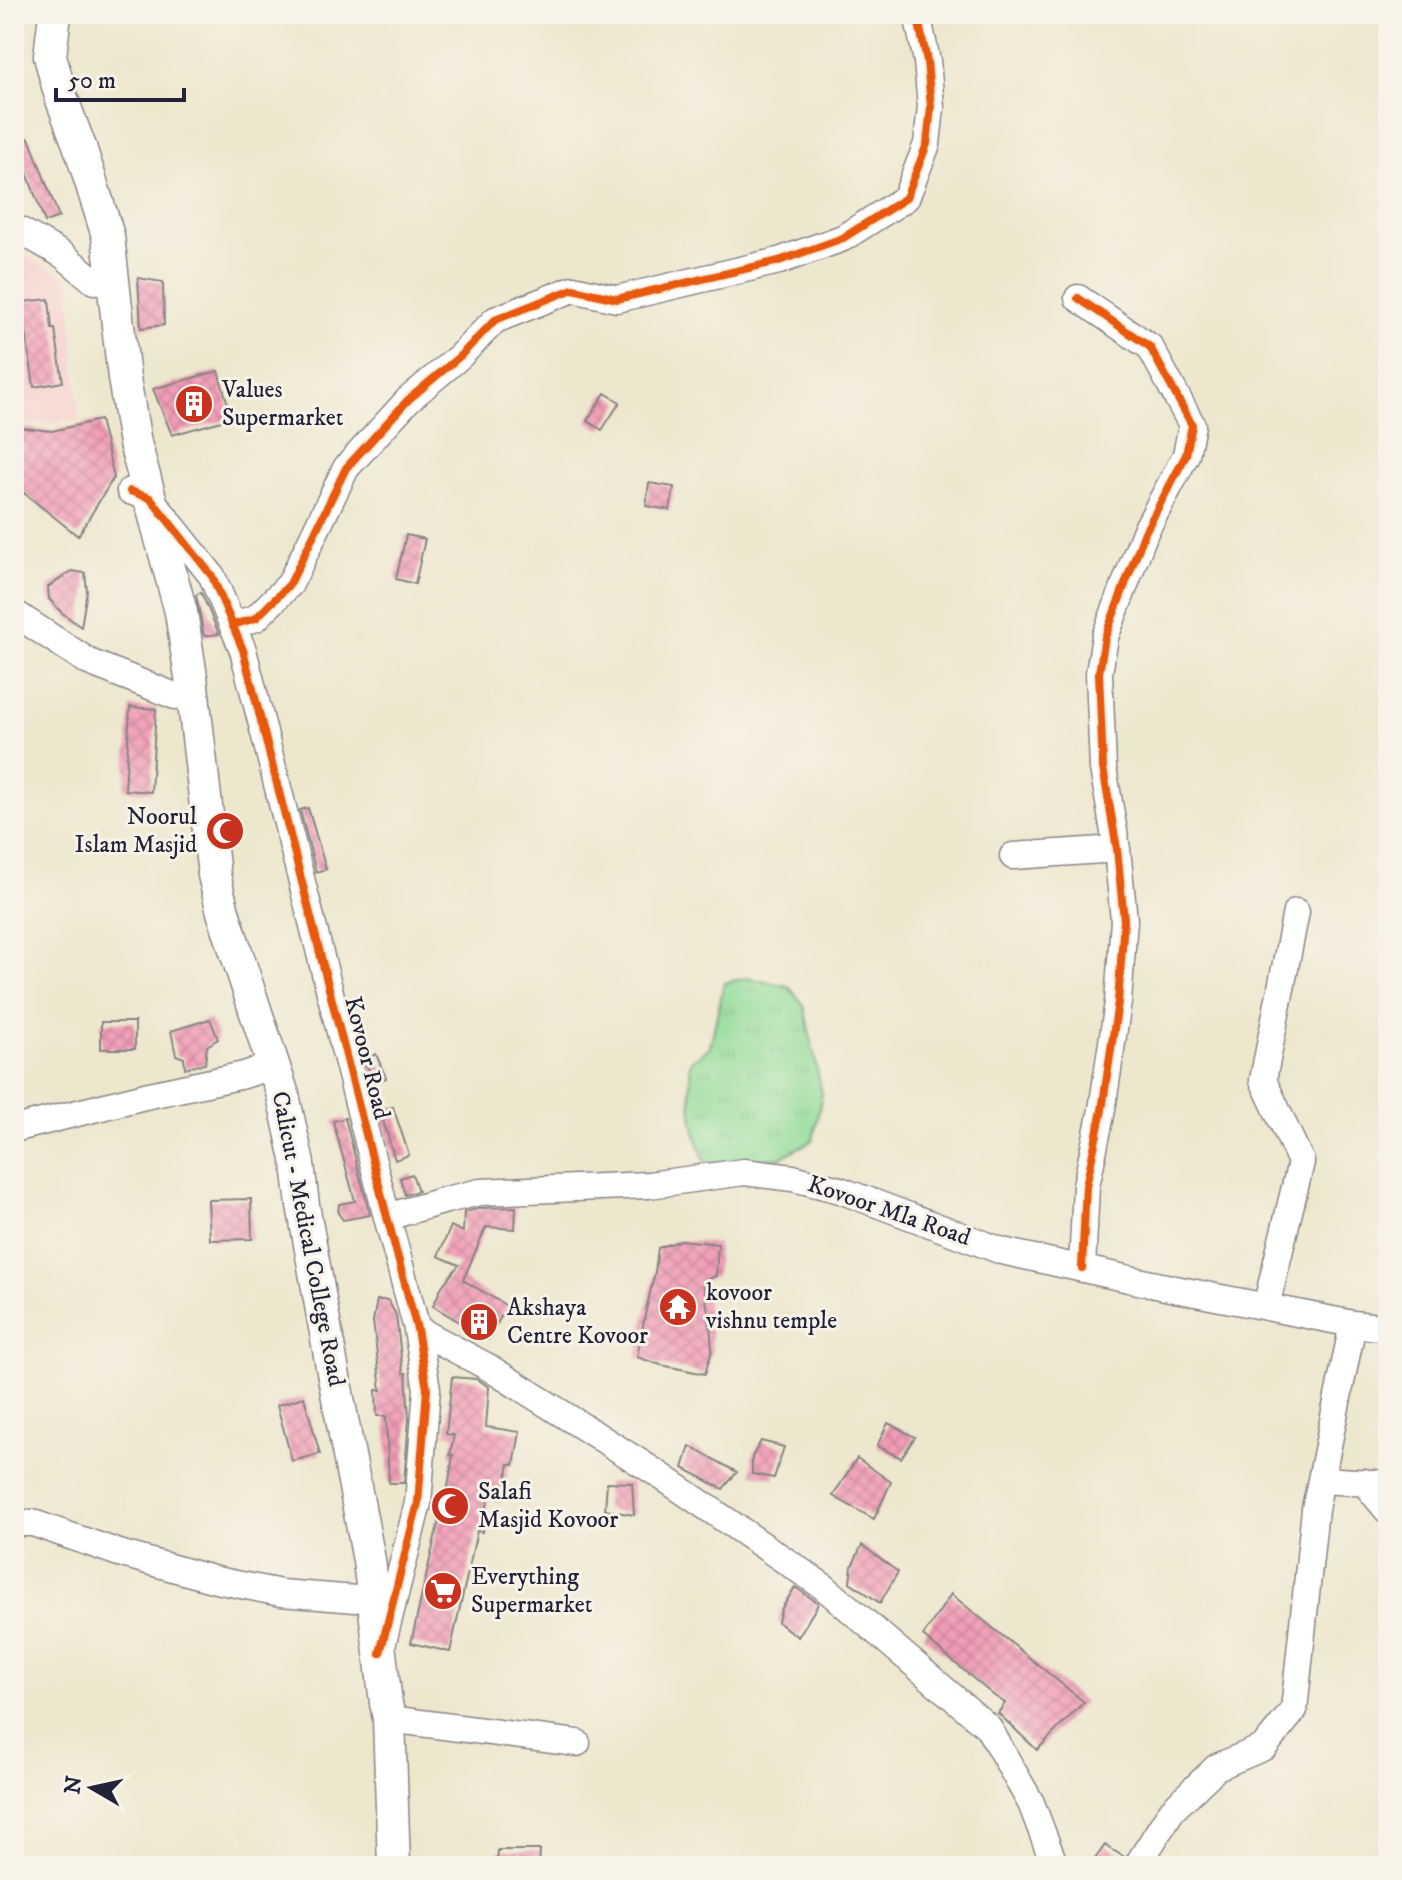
<svg xmlns="http://www.w3.org/2000/svg" width="1402" height="1880" viewBox="0 0 1402 1880" font-family="'IM FELL DW Pica',serif">
<style>
.built{fill:#f7d0cc}
.grass{fill:url(#grass-tufts);stroke:#597e69;stroke-width:2}
.building{fill:url(#building-cross-hatch)}
.lines{fill:none;stroke-linecap:round;stroke-linejoin:round}
.minor-casing{stroke:#888484;stroke-width:29}
.major-casing{stroke:#888484;stroke-width:35}
.minor{stroke:#fff;stroke-width:26}
.major{stroke:#fff;stroke-width:32}
.cycleway-casing{stroke:#f7f3e8;stroke-width:13}
.cycleway{stroke:#e8590c;stroke-width:8}
.labels{text-anchor:middle;dominant-baseline:central;stroke-width:6;stroke-linejoin:round;paint-order:stroke}
.poi-label{font-size:24px;fill:#22223b;stroke:#f7f3e8;text-anchor:start}
.street-label{font-size:24px;fill:#22223b;stroke:#f7f3e8}
</style>
<defs>
<pattern id="grass-tufts" width="24" height="20" patternUnits="userSpaceOnUse" patternTransform="scale(2)"><rect width="24" height="20" fill="#90db97"/><path d="M3 7l-1-3M5 7V3M7 7l1-3M15 17l-1-3M17 17v-4M19 17l1-3" fill="none" stroke="#7cbc83"/></pattern>
<pattern id="building-cross-hatch" width="8" height="8" patternUnits="userSpaceOnUse" patternTransform="scale(2)"><rect width="8" height="8" fill="#f19cb6"/><path d="M0 0l8 8M0 8l8-8" fill="none" stroke="#ce869d"/></pattern>
</defs>
<rect width="100%" height="100%" fill="#f7f3e8"/>
<filter id="ink" filterUnits="userSpaceOnUse"><feTurbulence type="fractalNoise" baseFrequency=".0125" numOctaves="2"/><feDisplacementMap in="SourceGraphic" scale="16" xChannelSelector="R" yChannelSelector="G"/><feConvolveMatrix kernelMatrix="1 2 1 2 8 2 1 2 1" color-interpolation-filters="sRGB"/></filter>
<filter id="wash" filterUnits="userSpaceOnUse"><feTurbulence type="fractalNoise" baseFrequency=".006" numOctaves="4" result="noise"/><feDisplacementMap in="SourceGraphic" scale="32" xChannelSelector="R" yChannelSelector="G"/><feGaussianBlur stdDeviation="1.8" result="paint"/><feColorMatrix in="noise" values="0 0 0 0 0 0 0 0 0 0 0 0 0 0 0 0 0 1.4 0 .05"/><feComposite in="paint" operator="in"/></filter>
<g filter="url(#wash)">
<rect width="100%" height="100%" fill="#ede7ce"/>
<!-- built -->
<path class="built" d="M14,251L69,278L79,420L14,425Z"/>
<!-- grass -->
<path class="grass" d="M747,978L788,986L804,1005L822,1094L813,1140L780,1158L706,1163C689,1128 691,1099 690,1062L710,1047L724,983Z"/>
<g id="blocks">
<!-- building -->
<path class="building" d="M29,138L59,217L45,222L16,143Z
M138,278L163,282L164,325L141,328Z
M49,299L52,329H55L63,382L34,387L25,326L14,327V303Z
M218,371L232,418L172,435L153,389Z
M605,393L620,402L602,430L587,421Z
M100,420L114,477L78,536L14,485V427L52,431Z
M649,483L674,487L670,510L646,506Z
M406,535L425,539L415,584L396,579Z
M72,571L85,573L87,591L81,627L61,612L49,599L48,587Z
M201,592L219,634L204,636L196,595Z
M130,707L156,709L151,792L125,790Z
M308,808L326,869L316,872L300,810Z
M210,1019L218,1039L207,1046L205,1064L185,1068L184,1058L176,1055L171,1031Z
M101,1022H135V1049H101Z
M376,1054L386,1078L375,1083L364,1060Z
M393,1107L409,1155L395,1160L380,1110Z
M345,1118L370,1215L343,1220L338,1213L339,1204L355,1201L333,1121Z
M412,1174L418,1191L405,1195L400,1178Z
M251,1199L252,1239L210,1240L208,1200Z
M516,1207L515,1229L486,1227L463,1280L507,1306L488,1339L433,1306L442,1286L459,1265L438,1256L451,1226L463,1232L464,1212L482,1208Z
M681,1240L718,1244L716,1276L703,1281L710,1324L712,1350L705,1374L661,1365L637,1357L646,1310L655,1272L658,1248Z
M377,1300H388L396,1315L403,1373H406L409,1419L404,1483H389L386,1416H377L376,1390H381L373,1321Z
M452,1377L477,1379L489,1387L486,1427L520,1432L514,1465L509,1464L503,1498L489,1496L482,1532L477,1531L450,1652L411,1643L438,1524L443,1493L447,1494L453,1455H450L454,1435L446,1434Z
M304,1397L320,1454L292,1461L277,1405Z
M888,1423L915,1437L901,1458L877,1446Z
M761,1441L784,1447L774,1478L752,1474V1457Z
M690,1446L737,1472L723,1489L683,1468Z
M857,1458L891,1482L874,1519L833,1496Z
M607,1482L632,1483L634,1515L605,1510Z
M862,1545L898,1572L880,1603L850,1582L852,1566Z
M795,1587L818,1603L817,1606L798,1637L778,1622L781,1610Z
M951,1594L1084,1702L1037,1750L998,1713L1005,1703L993,1695L923,1636Z
M1105,1845L1124,1857L1121,1866H1090Z
M498,1850H540L539,1866H497Z"/>
</g>
</g>
<g filter="url(#ink)">
<use href="#blocks" fill-opacity="0" stroke="#888484" stroke-width="2"/>
<g class="lines">
<defs>
<path id="minor" d="M14,227L63,255L94,281
M1078,298L1150,347L1192,425L1186,455L1145,532L1105,637L1099,673L1103,768L1117,849L1124,920L1118,1002L1102,1110L1086,1186L1082,1268
M130,491L150,498L212,576L243,650L387,1217L417,1329L427,1389L418,1503L383,1642
M14,613L89,662L175,696
M233,625L256,618L290,584L346,468L408,400L460,356L495,320L573,289L617,299L779,261L843,238L906,198L927,144L931,107L927,61L917,14
M1013,856L1117,849
M14,1129L145,1096L244,1075L274,1065
M387,1217L446,1200L480,1192L649,1185L744,1172L793,1178L840,1190L1002,1251L1170,1288L1353,1324L1388,1328
M1266,1307L1301,1162L1263,1080L1296,912
M417,1329L488,1367L658,1474L824,1587L988,1727L1031,1803L1055,1866
M1321,1480L1388,1484
M1364,1482L1388,1511
M14,1523H33L119,1553L216,1580L281,1593L356,1599
M389,1719L577,1743
M1137,1866L1172,1810L1217,1767L1264,1747L1294,1710L1315,1509L1353,1324"/>
<path id="major" d="M55,14L50,56L61,97L81,150L108,236L124,378L135,443L181,612L191,677L214,875L223,912L283,1095L298,1164L303,1205L333,1372L369,1560L386,1703L389,1719L394,1866"/>
</defs>
<!-- minor casing -->
<use href="#minor" class="minor-casing"/>
<!-- major casing -->
<use href="#major" class="major-casing"/>
<!-- minor -->
<use href="#minor" class="minor"/>
<!-- major -->
<use href="#major" class="major"/>
<defs>
<path id="cycleway" d="M1078,298L1150,347L1192,425L1186,455L1145,532L1105,637L1099,673L1103,768L1117,849L1124,920L1118,1002L1102,1110L1086,1186L1082,1268
M130,491L150,498L212,576L243,650L387,1217L417,1329L427,1389L418,1503L380,1653
M233,625L256,618L290,584L346,468L408,400L460,356L495,320L573,289L617,299L779,261L843,238L906,198L927,144L931,107L927,61L917,14"/>
</defs>
<!-- cycleway casing -->
<use href="#cycleway" class="cycleway-casing"/>
<!-- cycleway -->
<use href="#cycleway" class="cycleway"/>
</g>
</g>
<!-- icons -->
<defs>
<symbol id="building-disc" viewBox="-11 -11 22 22"><circle r="9.5" fill="#c8321e" stroke="#f7f3e8"/><path d="M-4-6H4V6H1V3H-1V6H-4ZM-2.5-4.3h1.7v1.8h-1.7ZM.8-4.3h1.7v1.8H.8ZM-2.5-1h1.7V.8h-1.7ZM.8-1h1.7V.8H.8Z" fill="#fff"/></symbol>
<symbol id="mosque-disc" viewBox="-11 -11 22 22"><circle r="9.5" fill="#c8321e" stroke="#f7f3e8"/><path d="M3.5-4.9A6 6 0 1 0 3.5 4.9A5 5 0 1 1 3.5-4.9Z" fill="#fff"/></symbol>
<symbol id="temple-disc" viewBox="-11 -11 22 22"><circle r="9.5" fill="#c8321e" stroke="#f7f3e8"/><path d="M0-6L5-2H3V0L6.5 2.5H4V6H1.5V3h-3V6H-4V2.5H-6.5L-3 0V-2H-5Z" fill="#fff"/></symbol>
<symbol id="supermarket-disc" viewBox="-11 -11 22 22"><circle r="9.5" fill="#c8321e" stroke="#f7f3e8"/><path d="M-6-5.5h2.5l.6 2H6L4.5 2H-2.5L-4.4-4H-6ZM-1.5 3.2a1.3 1.3 0 1 0 .1 0ZM3 3.2a1.3 1.3 0 1 0 .1 0Z" fill="#fff"/></symbol>
</defs>
<g fill-rule="evenodd">
<use href="#building-disc" x="172" y="382" width="44" height="44"/>
<use href="#mosque-disc" x="203" y="809" width="44" height="44"/>
<use href="#temple-disc" x="656" y="1285" width="44" height="44"/>
<use href="#building-disc" x="457" y="1300" width="44" height="44"/>
<use href="#mosque-disc" x="428" y="1484" width="44" height="44"/>
<use href="#supermarket-disc" x="421" y="1569" width="44" height="44"/>
</g>
<g class="labels">
<!-- poi labels -->
<g class="poi-label">
<text x="222" y="390">Values<tspan x="222" dy="28">Supermarket</tspan></text>
<text x="197" y="817" text-anchor="end">Noorul<tspan x="197" dy="28">Islam Masjid</tspan></text>
<text x="706" y="1293">kovoor<tspan x="706" dy="28">vishnu temple</tspan></text>
<text x="507" y="1308">Akshaya<tspan x="507" dy="28">Centre Kovoor</tspan></text>
<text x="478" y="1492">Salafi<tspan x="478" dy="28">Masjid Kovoor</tspan></text>
<text x="471" y="1577">Everything<tspan x="471" dy="28">Supermarket</tspan></text>
</g>
<!-- street labels -->
<g class="street-label">
<text transform="translate(367 1058) rotate(76)">Kovoor Road</text>
<text transform="translate(889 1211) rotate(19)">Kovoor Mla Road</text>
<text transform="translate(308 1239) rotate(79)">Calicut - Medical College Road</text>
</g>
</g>
<!-- margin -->
<rect width="1402" height="1880" fill="none" stroke="#f7f3e8" stroke-width="48"/>
<!-- north arrow -->
<g transform="translate(92 1788) rotate(279)" stroke="#f7f3e8" stroke-width="6" paint-order="stroke">
<path d="M0-6L14 30L0 20L-14 30Z" fill="#22223b"/>
<text y="-12" font-size="22" font-weight="bold" text-anchor="middle" fill="#22223b">N</text>
</g>
<!-- scale -->
<path d="M56 88v12h128v-12" fill="none" stroke="#22223b" stroke-width="4"/>
<text x="68" y="88" font-size="24" fill="#22223b" stroke="#f7f3e8" stroke-width="6" paint-order="stroke">50 m</text>
</svg>
